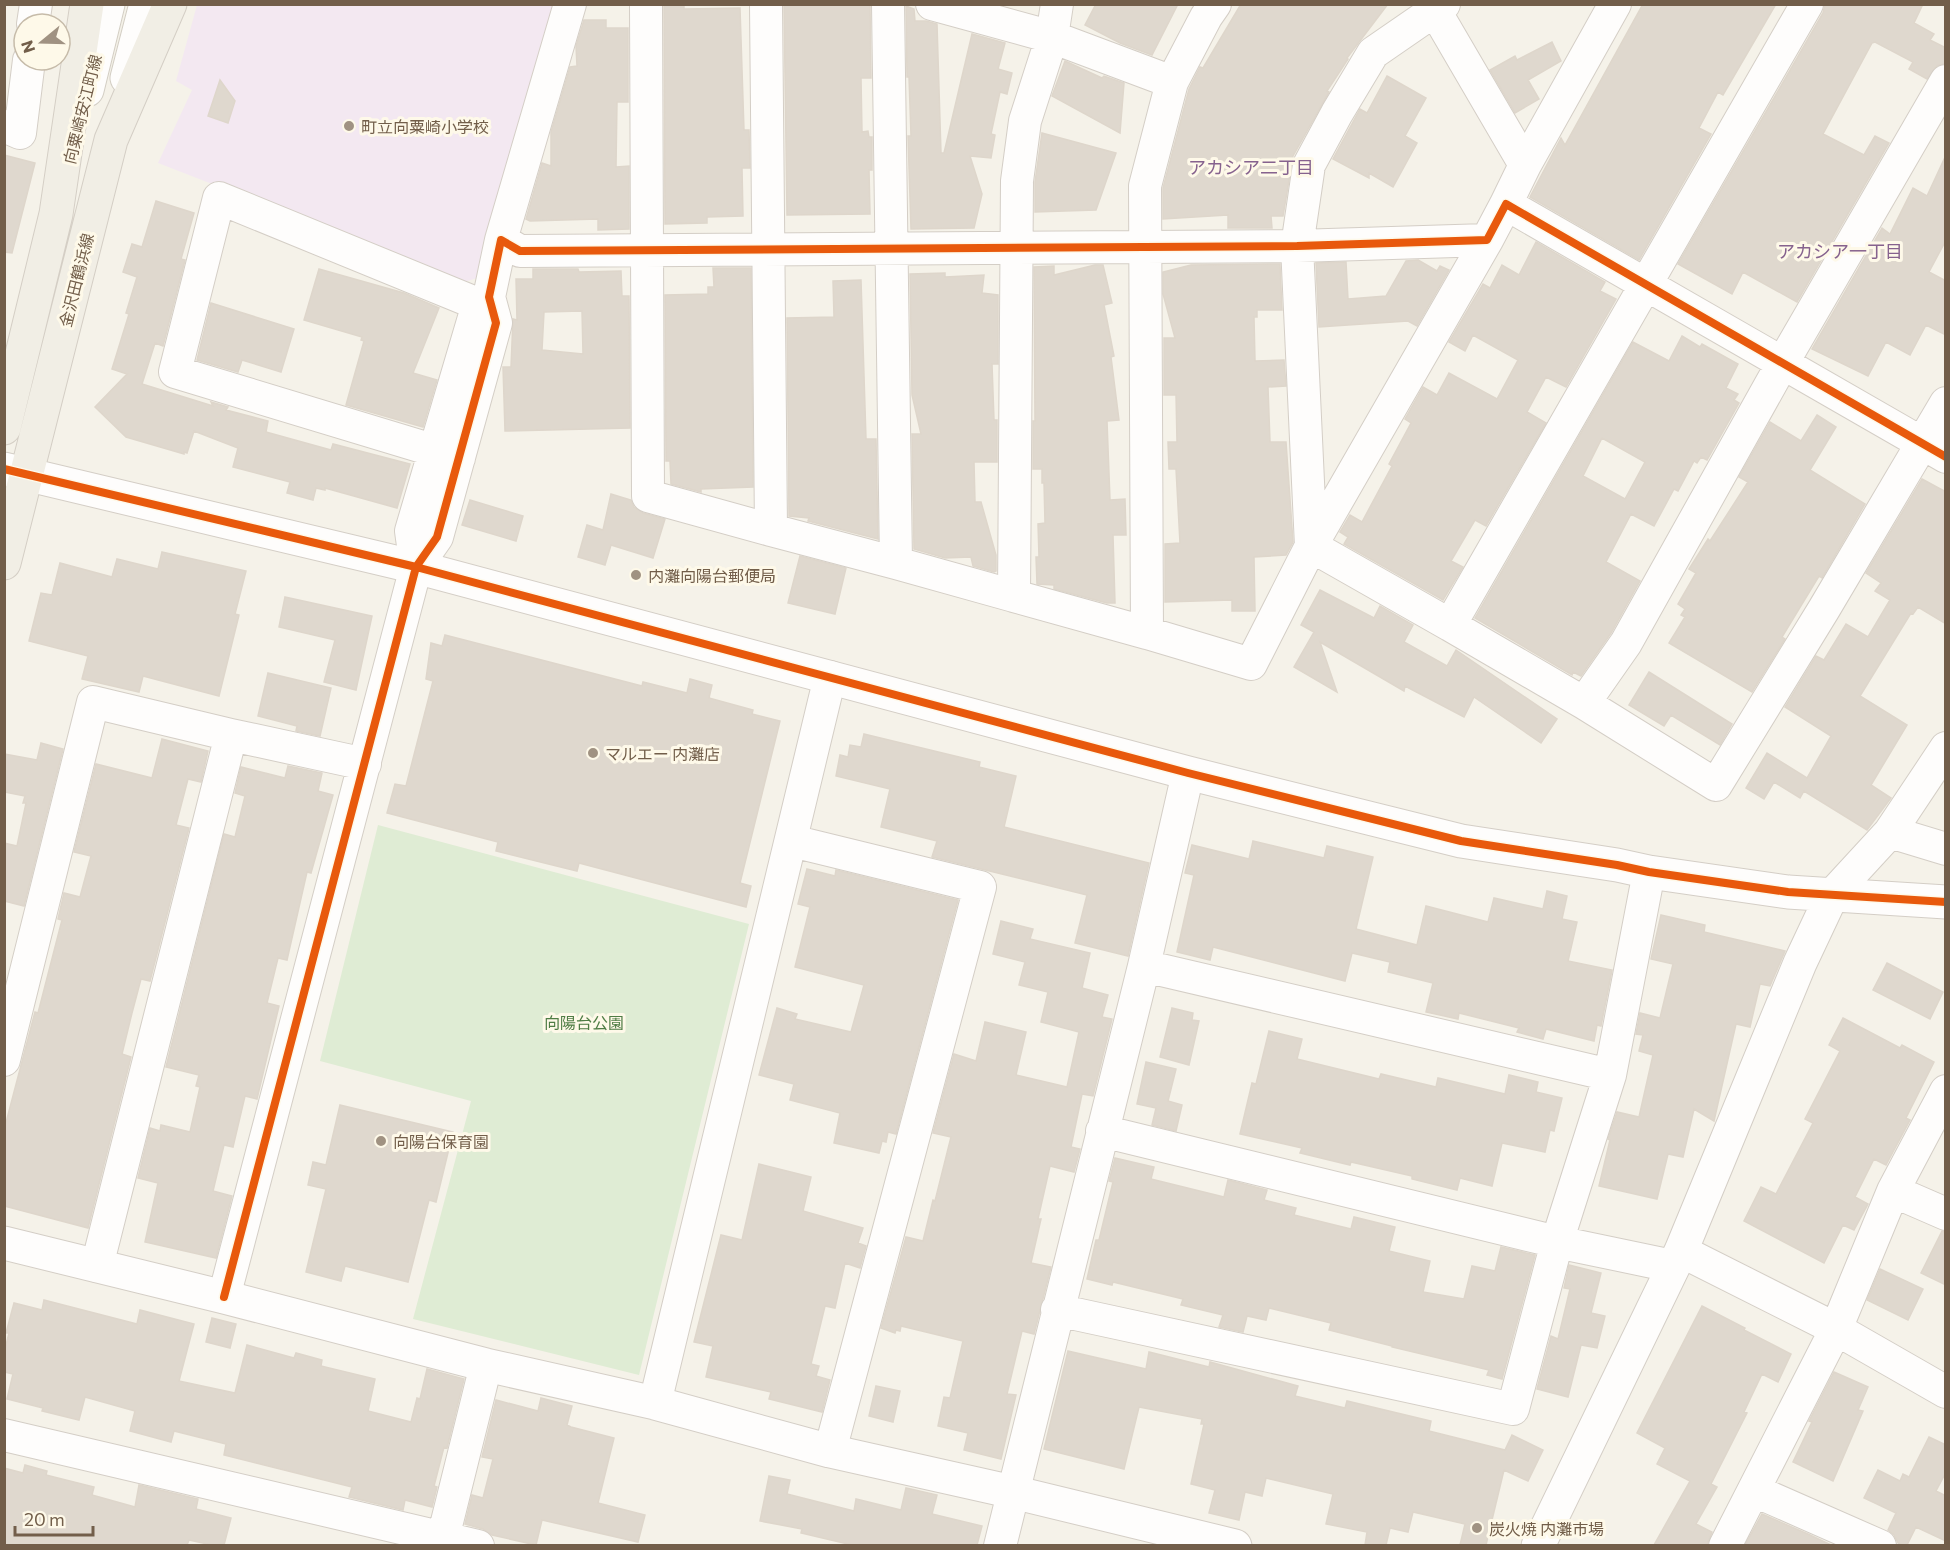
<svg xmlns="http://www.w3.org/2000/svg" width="1950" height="1550" viewBox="0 0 1950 1550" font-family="Commissioner,'Noto Sans JP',sans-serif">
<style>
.education{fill:#f3e8f1}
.green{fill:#dfecd4}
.building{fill:#dfd8ce;stroke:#ded6cb;stroke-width:1.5;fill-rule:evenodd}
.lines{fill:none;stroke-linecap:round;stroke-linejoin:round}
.minor-casing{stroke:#d4cec6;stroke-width:34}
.tertiary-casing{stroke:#d4cec6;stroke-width:35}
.secondary-casing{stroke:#d3cec4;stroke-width:35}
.primary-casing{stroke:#d4cec5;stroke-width:35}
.minor{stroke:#fefdfc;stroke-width:32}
.tertiary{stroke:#fefdfc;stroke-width:33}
.secondary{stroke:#fefdfc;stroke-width:33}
.primary{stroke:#f1eee5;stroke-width:33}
.cycleway-casing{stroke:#fef9e9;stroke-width:11}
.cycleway{stroke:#e8590c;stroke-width:8}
.poi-dot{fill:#a09282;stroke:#fef9e9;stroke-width:2}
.labels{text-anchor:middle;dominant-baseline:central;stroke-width:6;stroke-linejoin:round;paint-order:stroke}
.street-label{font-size:16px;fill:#725e4a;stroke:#fef9e9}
.poi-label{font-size:16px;fill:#725e4a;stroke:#fef9e9;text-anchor:start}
.park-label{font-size:16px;fill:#4f7d45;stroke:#fef9e9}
.neighbourhood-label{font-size:18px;fill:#86628e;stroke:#fef9e9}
</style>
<rect width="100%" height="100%" fill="#f5f2e9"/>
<!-- education -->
<path class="education" d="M197,5H554L484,276L464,282L158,163L192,90L176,81Z"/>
<!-- green -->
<path class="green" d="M378,825L749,924L639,1375L413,1319L471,1101L320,1061Z"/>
<!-- building -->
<path class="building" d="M664,4H684V9L740,8L744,130H749L750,168H742L743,216L707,217V223L665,224Z
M784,4H870L871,78H861L862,132L868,131L869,137H872V170H869L870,214L787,215Z
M1096,4H1178L1152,55L1120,43L1085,25Z
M1241,4H1388L1347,58L1348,59L1327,91L1329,92L1293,156L1283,216H1271L1272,228H1228V215L1163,219V188L1189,89L1200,67L1203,68Z
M1643,4H1776L1723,95L1718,92L1699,128L1711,134L1639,260L1530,197L1561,138L1565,145Z
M1825,4H1923L1914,23L1934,34L1930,40L1946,48V63L1937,66L1927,79L1909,69L1913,62L1875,42L1872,43L1823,134L1864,155L1875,136L1889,143L1797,302L1743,272L1732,294L1678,264L1823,13Z
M906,6L914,9L915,21H926L937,24L941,153H944L972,34L1005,43L998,69L1012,73L1007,94L1000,92L991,134L995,135L991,158L970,156L982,194L974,228L911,229L908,136H911L909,77H907Z
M584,20H606V28H628V102H617L616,167L629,166V229L598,230V219L530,221L526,219L542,163L551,166V132L570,67L577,66L576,46Z
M1552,42L1561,61L1528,80L1539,99L1515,113L1490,70L1515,56L1517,60Z
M1065,61L1102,78L1104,76L1124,83L1120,133L1052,96Z
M1387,76L1426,98L1405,136L1417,143L1393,187L1369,173V178L1333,159L1360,109L1367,113Z
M220,80L235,101L228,123L208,116Z
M1042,133L1116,153L1096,210L1035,212V182Z
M4,155L35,163L12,253L4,252Z
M1946,155V240L1929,272L1946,281V335L1926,325L1910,355L1886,342L1868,376L1812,349L1882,228L1890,234L1913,188L1927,196Z
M156,201L194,213L181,259L185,260L163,346L155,343L142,384L213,406L211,402L228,407L226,410L268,421L266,432L331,450L333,444L410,464L397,508L325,488V490L316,488L313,500L287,493L290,482L233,467L238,448L194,431L187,453L184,452V454L126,437L95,407L127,374L112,369L129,314L126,313L137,277L123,272L132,244L142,247Z
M1536,242L1605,282L1600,291L1616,299L1566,387L1546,377L1527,412L1546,423L1486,526L1475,520L1451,561L1463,567L1443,600L1344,544L1348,537L1340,532L1350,515L1362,522L1392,466L1389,464L1411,423L1405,419L1423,387L1437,395L1449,373L1497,399L1518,360L1473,335L1465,351L1449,342L1483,284L1490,288L1502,265L1519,275Z
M1418,260L1437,271L1440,266L1449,270L1417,326L1408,321L1319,327L1316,263L1346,262L1348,299L1386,296L1406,261Z
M1280,264L1282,310H1257V317H1254L1255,361L1284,360L1286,386L1268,387L1270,442H1286L1293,542L1286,555L1254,557L1255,611H1232V600L1165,602V544L1180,543L1176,469H1169L1168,442H1177L1176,395H1164V338H1175L1163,294V272L1191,265Z
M1095,265H1103L1112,303L1104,305L1114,356L1111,357L1119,420L1107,421L1110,500L1125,499L1126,535H1113L1115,603H1107L1054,589V585L1037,584L1036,557H1039L1038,524L1045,523L1044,483H1042V469H1033V421H1035L1034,267L1054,266V275Z
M713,268H751L753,487L701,489V492L671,484L670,461H666L665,295L708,294V287H714Z
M319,269L404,293L439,308L413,373L437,380L423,427L346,405L364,341L361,340L362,337L304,320Z
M533,269H578L579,272L621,271L622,296H629L630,428L505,431L503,367H511L513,319L517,320L516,279H533ZM582,311L583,354L542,350L544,312Z
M945,273V277L984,275L982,293L998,295V364H992L994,420H997V462H974L975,502H981L996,555V571L994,572L973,566L971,557L945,558L914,549L912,434H921L912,395L910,274Z
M861,280L866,439H876L878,539L808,521L809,518L789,516L787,318L834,317L833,281Z
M211,303L294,329L281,372L242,360L238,372L197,360Z
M1682,336L1700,347L1702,344L1738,364L1726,388L1738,394L1734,400L1739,403L1707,460L1701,457L1697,463L1694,461L1678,491L1674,489L1654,526L1631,514L1606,562L1640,581L1611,633L1581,676L1573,672L1572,675L1475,618L1633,342L1669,361ZM1602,438L1645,462L1625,499L1583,476Z
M1817,415L1836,427L1810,470L1865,504L1822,578L1819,576L1782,637L1785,639L1752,692L1669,643L1685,617L1681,615L1685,609L1678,604L1696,573L1689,569L1708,539L1710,541L1748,482L1739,477L1770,422L1801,441Z
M1922,479L1946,492V624L1918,607L1913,614L1911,613L1860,696L1907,725L1871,785L1891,798L1867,830L1804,791L1800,798L1774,782L1764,799L1746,788L1767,753L1807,778L1831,736L1785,707L1816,656L1824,660L1846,624L1868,637L1890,600L1875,591L1881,583L1866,573Z
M611,494L631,500L634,507L643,513L665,519L653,558L611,545L605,565L578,557L587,525L603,530Z
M470,500L523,516L516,541L462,525Z
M162,552L246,571L235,614L239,615L219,696L143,676L139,692L82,679L88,656L29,641L41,593L52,595L60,563L112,577L117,559L158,569Z
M800,556L846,568L835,614L788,603Z
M1320,590L1374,618L1380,606L1413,625L1404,642L1447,666L1456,650L1557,719L1541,743L1474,697L1464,717L1405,686L1404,691L1320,642L1337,692L1294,667L1314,632L1301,625Z
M285,597L372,616L356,690L324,682L335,640L279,627Z
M445,635L642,686L643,682L687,693L690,679L712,685L709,698L753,710L752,714L780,721L740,883L751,886L746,907L579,863L577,871L496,851L498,842L387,813L395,784L406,786L433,681L426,679L431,643L442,646Z
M1649,672L1732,724L1720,745L1671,715L1664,726L1629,705Z
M268,673L331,688L320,736L296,731L297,726L258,716Z
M864,734L980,762L979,767L1016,776L1004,827L1149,863L1128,956L1075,943L1087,895L932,857L937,841L881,827L890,789L836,776L840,755L848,757L850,745L861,747Z
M162,739L208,751L201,782L188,779L176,825L189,828L150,981L141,979L132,1013L122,1054L131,1057L88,1228L4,1206V1130L35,1012L38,1013L62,920L58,919L64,893L80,897L91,856L74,852L96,764L152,778Z
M41,743L63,749L24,906L4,901V843L17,846L26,803H23L25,796L4,792V754L37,760Z
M288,766L322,773L318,791L333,795L311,873L307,872L287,960L278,958L267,1003L279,1006L257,1099L245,1096L233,1147L224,1145L213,1191L232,1196L216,1258L145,1242L158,1183L138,1178L150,1128L160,1131L161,1125L190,1132L200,1087L196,1086L199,1075L166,1067L224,834L235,837L245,796L235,793L241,767L285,778Z
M1253,841L1324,858L1327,846L1373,857L1356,929L1417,945L1426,906L1488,922L1494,898L1543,909L1547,891L1567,896L1562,919L1577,922L1568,961L1612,970L1601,1026L1597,1025L1594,1041L1546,1029L1543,1039L1517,1032L1519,1028L1459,1013L1458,1019L1426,1012L1433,983L1388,972L1390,962L1352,953L1345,981L1213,947L1210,960L1177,952L1194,875L1185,873L1192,845L1249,859Z
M807,869L835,876L836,870L958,900L896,1134L888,1132L886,1142L882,1141L879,1153L834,1143L840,1113L790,1100L794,1084L759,1075L777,1008L797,1014L795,1019L851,1032L864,985L795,967L810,907L798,904Z
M1661,915L1705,925L1704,932L1785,951L1770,986L1760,984L1750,1027L1736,1024L1714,1121L1694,1109L1683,1157L1668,1154L1657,1199L1599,1186L1610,1140L1608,1139L1617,1112L1639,1117L1653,1055L1639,1051L1643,1035L1636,1034L1640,1013L1660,1018L1673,964L1651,959Z
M1001,921L1033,929L1030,939L1090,953L1082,988L1108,995L1102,1017L1112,1019L1093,1096L1082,1094L1071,1147L1080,1149L1074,1172L1050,1166L1038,1219H1041L1031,1263L1051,1267L1034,1334L1022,1331L1007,1394L1016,1395L1001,1459L964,1450L968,1433L938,1426L944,1397L950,1398L963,1341L901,1326L900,1331L896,1330L895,1333L881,1328L906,1237L923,1241L933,1200L935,1201L951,1137L933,1133L954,1054L976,1061L985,1022L1026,1032L1016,1075L1067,1087L1079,1032L1041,1022L1048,992L1019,985L1025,962L993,954Z
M1887,963L1943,992L1930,1019L1873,990Z
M1172,1008L1193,1013L1192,1020L1199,1021L1189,1065L1160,1057Z
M1843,1018L1900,1048L1902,1045L1934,1062L1906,1118L1910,1120L1886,1165L1874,1159L1855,1197L1868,1204L1854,1230L1843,1225L1824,1263L1744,1221L1761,1187L1776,1194L1813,1123L1805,1119L1840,1051L1829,1045Z
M1269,1031L1302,1039L1297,1059L1379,1079L1381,1074L1436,1087L1438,1078L1505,1094L1509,1075L1538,1082L1536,1092L1562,1098L1554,1131L1550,1130L1545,1152L1502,1143L1492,1186L1460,1178L1457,1190L1412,1179V1176L1351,1162L1350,1165L1300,1153L1302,1148L1240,1134L1252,1083L1256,1084Z
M1146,1062L1176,1069L1168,1101L1182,1105L1176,1131L1152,1125L1156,1108L1137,1104Z
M340,1105L453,1132L436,1202L429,1200L408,1282L345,1266L341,1281L306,1272L326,1189L308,1185L313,1162L326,1165Z
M1115,1158L1154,1167L1151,1179L1224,1197L1228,1180L1267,1190L1264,1200L1296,1208L1294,1215L1351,1229L1354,1217L1395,1227L1389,1251L1430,1261L1423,1292L1464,1299L1472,1266L1495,1271L1501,1247L1535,1255L1502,1379L1487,1375L1489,1370L1392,1347V1346L1329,1330L1331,1323L1269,1308L1266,1320L1247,1316L1243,1332L1219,1327L1223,1315L1181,1305L1183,1299L1113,1282L1112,1285L1087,1279L1096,1240H1099L1113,1182L1109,1181Z
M759,1164L811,1177L803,1211L863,1228L858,1243L866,1246L860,1268L845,1263L835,1308L825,1306L811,1364L819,1366L816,1376L830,1380L822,1412L769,1399L771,1392L706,1377L713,1346L694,1342L721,1235L742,1240Z
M1942,1231L1946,1232V1285L1921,1273Z
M1569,1265L1601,1273L1591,1313L1605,1316L1597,1348L1581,1345L1568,1397L1537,1389L1551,1336L1558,1339L1570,1289L1564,1288Z
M1880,1269L1923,1289L1908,1320L1867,1300Z
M44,1300L137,1324L140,1310L194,1324L179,1381L235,1393L247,1345L294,1358L296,1353L322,1360L321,1366L375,1379L368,1411L411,1422L417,1398L420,1399L427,1369L464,1379L447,1448L444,1447L434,1486L437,1487L432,1507L405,1500L403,1510L349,1497L352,1487L224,1455L226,1444L174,1431L171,1442L130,1431L135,1411L85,1397L79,1420L42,1411L43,1408L7,1399L13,1374L4,1372V1353L9,1333H6L14,1303L42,1310Z
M1702,1306L1745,1328L1744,1330L1791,1354L1778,1382L1762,1374L1744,1412L1747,1413L1711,1484L1717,1487L1696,1524L1712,1532L1707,1545H1654L1690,1481L1657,1464L1665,1448L1637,1433Z
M212,1318L236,1324L230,1348L206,1342Z
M1068,1351L1146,1369L1149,1352L1209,1367L1210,1362L1298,1386L1295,1396L1345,1408L1347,1401L1431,1421L1429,1431L1505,1450L1512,1435L1543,1450L1528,1481L1504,1470L1486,1545H1460L1465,1524L1413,1512L1408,1532L1390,1528L1386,1545H1365L1367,1532L1326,1524L1333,1494L1266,1478L1262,1496L1245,1492L1239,1520L1209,1513L1215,1490L1191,1484L1204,1424H1201L1202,1419L1139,1407L1124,1469L1044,1449Z
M1834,1372L1868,1387L1858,1410L1863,1411L1833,1481L1793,1462L1812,1422L1809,1421Z
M876,1386L900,1391L893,1422L869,1416Z
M541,1398L572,1406L567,1425L571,1427L614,1438L598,1503L645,1515L638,1542L542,1520L536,1545L492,1535L483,1529L465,1524L472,1495L483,1498L493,1459L482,1457L496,1400L538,1411Z
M1929,1437L1946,1445V1472L1936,1491L1946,1496V1541L1916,1527L1907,1545H1902L1898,1543L1894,1535L1888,1530L1896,1513L1864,1498L1878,1470L1900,1481L1903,1474L1909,1477Z
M25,1465L47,1471L46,1475L94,1487L92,1495L135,1507L139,1485L198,1499L196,1509L231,1518L224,1545H212L189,1540L187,1545H4V1468L23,1473Z
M769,1476L790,1480L787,1494L854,1511L856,1499L901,1510L906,1488L937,1495L932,1514L982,1526L977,1545H852L801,1533L802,1529L760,1521Z
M1762,1514L1810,1535L1831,1545H1745Z"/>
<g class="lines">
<defs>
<path id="minor" d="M646,4L648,496L771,530L766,4
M888,4L896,563
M932,4L1052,37L1172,82
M1057,4L1052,37L1025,121L1017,181L1014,596L1147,633L1145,186L1172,82L1206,17L1215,4
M1431,4L1525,165L1506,204
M1807,4L1450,625L1584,703L1626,643L1782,364L1946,81
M33,24L36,4
M4,126L20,133L29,60
M1525,165L1615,4
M501,240L570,4
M459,458L175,372L219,198L478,304L489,297
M771,530L896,563L1014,596
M416,567L411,531L478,304
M1450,625L1311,546L1487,240
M1147,633L1251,664L1311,546L1297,246L1309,165L1337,113L1373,53L1444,4
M1584,703L1716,785L1824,609L1946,403
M1890,832L1946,849
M792,841L980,887L830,1451
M1832,895L1890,832L1946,748
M1144,966L1610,1075
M4,1060L93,702L231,735L365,764
M1102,1131L1557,1242L1672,1266
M1893,1191L1946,1214
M1681,1251L1836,1329L1946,1392
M97,1266L231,735
M224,1297L416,567L437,537L496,323L489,297L501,240L520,251L1297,246L1487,240L1506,204L1946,457
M1057,1310L1513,1409L1557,1242L1610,1075L1649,872
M655,1403L830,677
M4,1435L478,1546
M1755,1491L1880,1546
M441,1546L486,1365
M1000,1546L1144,966L1188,773
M1725,1546L1836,1329L1893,1191L1946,1091"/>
<path id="tertiary" d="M4,469L416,567L1188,773L1461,841L1617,865L1649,872L1788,892L1946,902
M4,1243L224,1297L486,1365L655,1403L830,1451L1013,1492L1235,1546
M1538,1546L1681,1251L1800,963L1832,895"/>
<path id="secondary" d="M127,78L146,4
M87,90L108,4"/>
<path id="primary" d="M4,428L56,214L87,4
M4,563L111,140L170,4"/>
</defs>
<!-- minor casing -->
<use href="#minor" class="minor-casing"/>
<!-- tertiary casing -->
<use href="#tertiary" class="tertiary-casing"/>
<!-- secondary casing -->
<use href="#secondary" class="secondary-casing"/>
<!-- primary casing -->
<use href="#primary" class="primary-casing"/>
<!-- minor -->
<use href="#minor" class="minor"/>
<!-- tertiary -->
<use href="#tertiary" class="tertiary"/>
<!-- secondary -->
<use href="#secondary" class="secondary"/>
<!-- primary -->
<use href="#primary" class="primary"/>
<defs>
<path id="cycleway" d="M4,469L416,567L1188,773L1461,841L1617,865L1649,872L1788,892L1946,902
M224,1297L416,567L437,537L496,323L489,297L501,240L520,251L1297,246L1487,240L1506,204L1946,457"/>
</defs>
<!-- cycleway casing -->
<use href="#cycleway" class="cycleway-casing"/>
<!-- cycleway -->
<use href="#cycleway" class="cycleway"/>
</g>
<!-- markers -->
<g class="poi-dot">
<circle cx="349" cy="126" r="6"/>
<circle cx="636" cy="575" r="6"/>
<circle cx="593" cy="753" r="6"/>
<circle cx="381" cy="1141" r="6"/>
<circle cx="1477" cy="1528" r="6"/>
</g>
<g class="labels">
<!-- street labels -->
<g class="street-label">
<text transform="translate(82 109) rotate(-76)">向粟崎安江町線</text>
<text transform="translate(76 280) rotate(-76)">金沢田鶴浜線</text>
</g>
<!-- poi labels -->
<g class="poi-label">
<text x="361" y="126">町立向粟崎小学校</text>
<text x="648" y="575">内灘向陽台郵便局</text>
<text x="605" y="753">マルエー 内灘店</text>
<text x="393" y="1141">向陽台保育園</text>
<text x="1489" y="1528">炭火焼 内灘市場</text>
</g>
<!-- park labels -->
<g class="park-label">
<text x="584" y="1022">向陽台公園</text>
</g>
<!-- neighbourhood labels -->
<g class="neighbourhood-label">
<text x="1251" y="167">アカシア二丁目</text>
<text x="1840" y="251">アカシア一丁目</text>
</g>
</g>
<!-- border -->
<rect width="1950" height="1550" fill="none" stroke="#725e4a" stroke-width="12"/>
<!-- north arrow -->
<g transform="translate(42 42) rotate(251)"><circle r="28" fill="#fef9e9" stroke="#c6bba9" stroke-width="1.5"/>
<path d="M0-4.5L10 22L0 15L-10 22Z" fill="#a09282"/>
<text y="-9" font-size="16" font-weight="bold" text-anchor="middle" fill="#725e4a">N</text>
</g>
<!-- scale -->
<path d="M15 1526v9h78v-9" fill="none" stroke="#725e4a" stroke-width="3"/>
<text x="24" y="1526" font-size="18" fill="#725e4a" stroke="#fef9e9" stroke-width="4.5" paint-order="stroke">20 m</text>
</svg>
